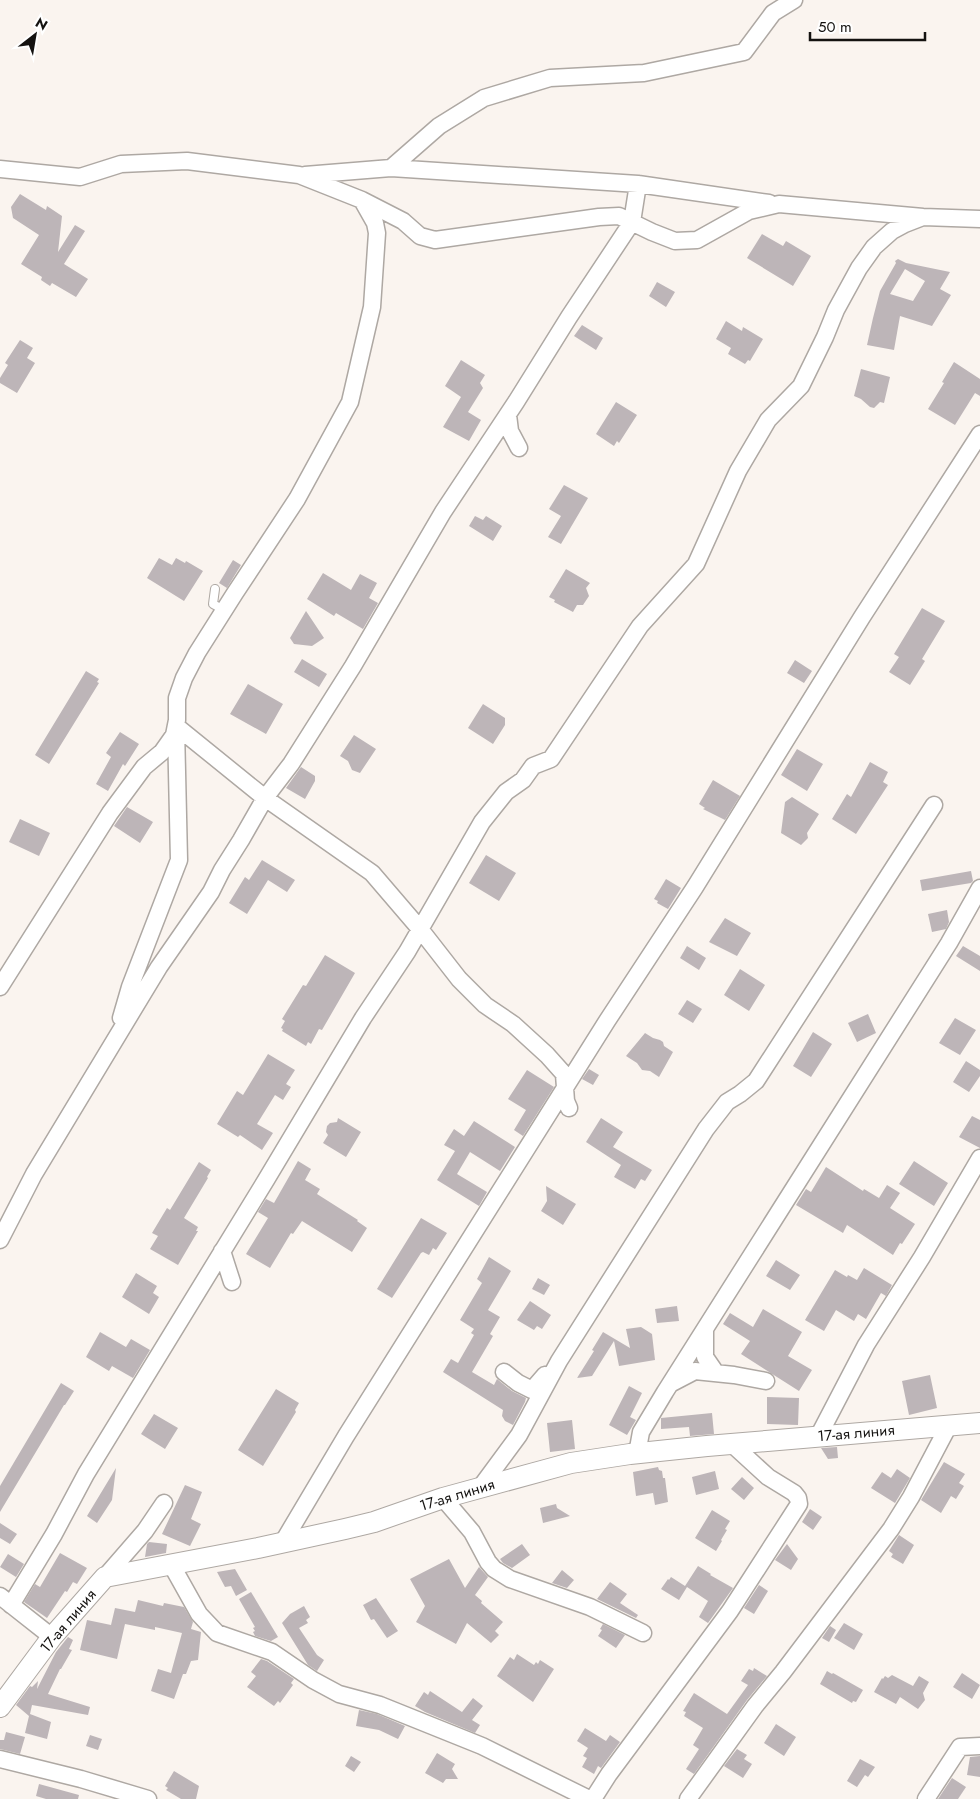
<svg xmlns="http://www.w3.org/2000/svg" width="980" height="1799" viewBox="0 0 980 1799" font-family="Jost,sans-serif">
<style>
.building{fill:#bdb5b8;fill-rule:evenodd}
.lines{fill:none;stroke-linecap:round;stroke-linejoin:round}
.service-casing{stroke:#aea8a3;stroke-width:10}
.minor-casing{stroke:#aea8a3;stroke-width:19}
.tertiary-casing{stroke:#aea8a3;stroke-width:22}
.service{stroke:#fff;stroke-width:8}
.minor{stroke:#fff;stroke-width:16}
.tertiary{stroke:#fff;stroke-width:20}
.labels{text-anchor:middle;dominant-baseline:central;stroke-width:5;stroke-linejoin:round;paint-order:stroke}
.street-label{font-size:15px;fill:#141210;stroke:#fff}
</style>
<rect width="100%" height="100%" fill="#faf4ef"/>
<!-- building -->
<path class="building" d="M20,194L46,210L47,206L62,216L58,252L75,225L85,231L64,264L88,279L76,297L52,283L50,286L41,280L42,277L21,264L39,235L13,218L11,207Z
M762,234L783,246L786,241L811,256L793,286L747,258Z
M898,259L906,263L950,272L940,289L951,295L932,326L900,316L894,350L867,345L873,318L880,291L881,292L880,291L896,263L895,261ZM905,269L925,281L913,301L890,294Z
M657,282L675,292L666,307L649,296Z
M726,321L742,331L743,327L763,339L750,361L748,360L745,364L728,354L731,348L716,339Z
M582,325L603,338L596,350L574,336Z
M20,340L33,348L27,358L35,363L17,393L0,383V378L8,365L5,363Z
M461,360L485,375L480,383L483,388L468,412L481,420L469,441L443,427L461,397L445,386Z
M954,362L980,379V396L975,393L955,425L928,409L944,383L942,382Z
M861,369L890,377L884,403L880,402L874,408L870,407L861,399L854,396Z
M616,402L637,415L619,443L617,441L614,446L596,434Z
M564,485L588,498L561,544L548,537L561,516L549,509Z
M475,516L483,520L486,516L502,526L493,541L469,526Z
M159,558L172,565L176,558L185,563L186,561L203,571L184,601L147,578Z
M233,560L241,565L227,588L219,583Z
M566,569L590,583L586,588L589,596L583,605H577L573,612L554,602L555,600L549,597Z
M323,573L351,590L360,574L377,583L369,598L378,603L363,629L336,613L334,616L307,599Z
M922,608L945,621L922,659L925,661L910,685L889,672L899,657L894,654Z
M306,611L324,638L312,646L294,644L290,638Z
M302,659L327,674L319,687L294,672Z
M795,660L812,671L804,683L787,673Z
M86,671L99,679L97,682L99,683L49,764L35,755Z
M248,684L283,704L266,734L230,714Z
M483,704L505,718V725L493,744L468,728Z
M120,732L139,744L125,766L123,764L108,791L96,784L111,757L106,753Z
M354,735L376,749L360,773L352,770L348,761L340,756Z
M797,749L823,764L807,791L781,775Z
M870,762L888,772L883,782L888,785L856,834L832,819L847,794L851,797Z
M301,767L315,776V781L305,799L286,788Z
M713,780L740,796L725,820L703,809L705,808L699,804Z
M792,797L819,814L807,833L808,838L801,845L781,833L785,802Z
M127,807L153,822L140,843L114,826Z
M20,819L50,833L39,856L9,842Z
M486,855L516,873L499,901L469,883Z
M262,860L295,880L287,892L268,880L247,914L229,903L245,877L249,880Z
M971,871L973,881L971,883L922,891L920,880Z
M666,879L681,888L668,909L657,903L658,901L654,899Z
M947,910L949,922L946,929L932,932L928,914Z
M725,918L751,933L737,956L709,942Z
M687,946L706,958L699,970L680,958Z
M963,946L980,956V971L956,956Z
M325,955L355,973L322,1030L319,1029L311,1044L308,1042L306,1046L282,1031L283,1029L281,1028L285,1021L282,1019L303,985L306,986Z
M740,969L765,985L749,1011L724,995Z
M687,1000L702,1009L693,1023L678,1014Z
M868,1014L876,1033L857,1042L848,1023Z
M955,1018L976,1030L960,1055L939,1043Z
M813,1032L832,1044L811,1077L793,1066Z
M645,1033L653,1038L660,1040L663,1042L664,1046L673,1052L659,1077L650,1071L642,1070L637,1063L626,1056Z
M268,1054L295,1070L286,1084L291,1087L283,1100L275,1095L257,1124L273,1133L262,1150L240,1135L238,1137L217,1124L237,1091L243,1095Z
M966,1061L980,1070V1076L969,1092L953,1082Z
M589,1069L599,1075L593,1085L582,1079Z
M527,1070L554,1087L523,1136L514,1130L526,1110L508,1099Z
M972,1116L980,1120V1148L959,1137Z
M338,1118L361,1132L346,1157L323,1143L328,1135L326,1132L327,1126L330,1123L337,1122Z
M601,1118L623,1132L613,1147L652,1170L645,1181L641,1179L635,1189L614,1177L621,1165L586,1142Z
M474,1121L515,1147L500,1171L470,1152L457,1174L487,1192L479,1206L437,1180L455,1151L444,1145L454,1129L464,1136Z
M298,1161L311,1169L305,1180L320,1189L317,1194L358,1220L357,1221L367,1228L352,1252L302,1221L293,1234L291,1233L270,1268L246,1254L268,1218L258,1212L266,1199L274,1203Z
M914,1161L948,1183L934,1206L899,1184Z
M199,1162L211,1170L207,1177L208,1178L184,1218L198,1227L196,1231H198L178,1265L150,1249L158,1236L152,1233L167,1208L170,1210Z
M826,1167L863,1191L864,1189L879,1198L887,1185L900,1193L890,1208L915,1224L902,1244L900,1243L893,1255L847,1225L843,1233L796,1205L806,1189L811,1192Z
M546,1186L576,1204L563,1225L541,1211L547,1201Z
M421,1218L447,1233L436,1250L433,1248L429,1255L423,1252L421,1253L392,1298L377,1289Z
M489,1257L511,1271L488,1310L500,1317L490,1334L493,1336L472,1372L494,1385L497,1379L512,1391L526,1398L525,1402L513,1425L505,1421L502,1416L503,1410L443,1372L451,1359L458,1363L474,1335L471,1333L474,1329L460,1320L482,1283L477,1279Z
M776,1260L800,1275L790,1290L766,1276Z
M864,1268L892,1285L886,1296L881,1293L866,1319L858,1314L854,1321L836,1310L824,1331L805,1320L835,1270L847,1277L848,1275L857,1280Z
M136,1273L157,1286L153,1293L159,1297L149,1314L122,1297Z
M538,1278L550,1285L544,1295L532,1289Z
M530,1301L551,1315L542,1329L537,1326L534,1330L517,1320Z
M677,1306L679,1321L657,1323L655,1309Z
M763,1309L802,1332L788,1356L812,1370L799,1391L741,1354L750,1341L723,1324L730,1313L753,1327Z
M641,1327L652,1334L655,1360L619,1366L614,1341L592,1376L577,1378L594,1351L592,1350L603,1332L630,1348L626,1329Z
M100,1332L126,1347L131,1339L150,1350L133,1378L112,1366L109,1371L86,1357Z
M930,1375L937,1408L909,1415L902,1381Z
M61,1383L74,1391L65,1405H64L0,1512V1486Z
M629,1386L642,1393L630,1417L636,1420L627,1435L609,1425Z
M276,1389L299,1403L295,1410L296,1412L263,1466L238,1450Z
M767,1397L799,1398L798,1425L767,1424Z
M712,1413L714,1434L690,1436L689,1427L661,1429V1418Z
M154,1414L178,1428L165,1449L141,1434Z
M572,1420L575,1449L550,1452L547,1423Z
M837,1447L838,1458L828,1459L821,1448Z
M944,1462L965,1474L959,1483L964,1486L956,1499L951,1496L941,1513L921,1500Z
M658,1467L659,1470L662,1471L663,1478H665L668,1502L655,1505L653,1493L636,1496L633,1472Z
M116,1468L112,1500L97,1523L87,1516Z
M897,1469L910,1478L895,1503L871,1488L882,1472L891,1478Z
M715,1471L719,1489L696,1495L692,1477Z
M742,1477L754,1488L744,1500L731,1489Z
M185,1485L202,1492L191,1519L201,1524L190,1546L162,1534Z
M556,1504L557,1508L570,1516L543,1523L540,1508Z
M810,1509L822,1517L813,1530L802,1522Z
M712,1510L730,1521L725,1529L727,1530L721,1540L722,1541L716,1551L695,1538Z
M0,1523L17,1534L10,1544L0,1538Z
M899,1535L914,1545L903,1564L891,1557L893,1554L889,1551Z
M149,1542L167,1544L166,1553L145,1557L147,1544Z
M522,1544L530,1555L512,1568L503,1563L500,1559Z
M787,1544L798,1559L791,1570L775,1560Z
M60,1553L87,1568L77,1584L73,1582L67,1592L65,1591L47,1618L24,1602L35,1584L40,1587Z
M8,1554L24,1564L16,1577L0,1567Z
M449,1559L465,1588L479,1567L488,1577L475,1595L482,1601L481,1603L503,1622L495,1631L499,1635L491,1643L467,1623L456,1644L416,1622L425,1606L410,1579Z
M698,1566L711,1574L710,1575L733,1588L708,1623L699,1617L708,1601L687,1587L679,1600L661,1589L668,1579L669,1580L671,1577L685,1586Z
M235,1569L247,1590L236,1596L231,1586L225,1587L217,1572Z
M562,1570L574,1580L567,1588L552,1583Z
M610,1582L627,1594L620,1603L638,1615L636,1618L597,1599Z
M759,1585L768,1591L754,1614L744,1608Z
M251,1592L278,1637L271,1641L255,1636L253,1632L255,1631L253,1628L255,1627L239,1599Z
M376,1598L398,1631L387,1638L374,1619L371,1620L363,1605Z
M138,1600L163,1606L164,1603L184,1607L193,1622L191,1629L201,1632L198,1660L191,1661L186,1674H183L174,1699L151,1691L158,1669L171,1673L182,1633L155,1627V1630L125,1624L117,1659L80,1650L87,1620L111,1625L115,1608L135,1612Z
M304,1606L310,1617L306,1620L308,1623L299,1628L317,1655L324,1660L317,1671L308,1665L282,1623L290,1614Z
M844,1623L863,1634L854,1650L834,1638Z
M603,1624L625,1635L616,1648L598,1636L602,1630L600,1629Z
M830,1626L836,1630L829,1642L822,1638Z
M68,1637L73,1640L69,1649L72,1650L61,1669H60L48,1694L90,1707L88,1715L32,1705L30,1714L51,1722L47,1739L25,1733L29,1716L16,1705L30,1686L32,1687L38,1681L37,1689L56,1652Z
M517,1654L534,1665L536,1662L538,1664L540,1660L554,1669L533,1702L497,1676L510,1657L514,1660Z
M261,1659L267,1661L294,1679L291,1683L293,1685L280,1703L278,1701L274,1706L247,1687L256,1676L251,1672Z
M754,1668L767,1676L747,1700L694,1774L686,1769L699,1749L693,1745L703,1728L684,1716L686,1712L683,1711L694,1693L727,1714L748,1685L741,1681L749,1669L753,1671Z
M827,1671L832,1674L833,1673L863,1690L856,1702L853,1701L852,1703L820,1684Z
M962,1673L980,1685L972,1699L953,1687Z
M892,1675L913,1686L919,1676L929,1682L923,1693L925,1700L918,1709L900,1697L896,1704L874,1692L882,1678L883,1679L885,1676L888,1678Z
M430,1691L462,1712L473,1698L483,1706L472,1720L480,1725L475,1733L425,1712L415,1706L424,1692L428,1695Z
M359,1710L377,1714L405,1726L398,1739L379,1730L356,1726Z
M776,1724L796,1737L784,1756L764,1743Z
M585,1728L606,1741L610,1735L620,1742L601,1768L598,1766L594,1774L582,1767L587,1758L583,1756L588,1748L577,1741Z
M6,1732L25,1737L20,1754L0,1749V1740H4Z
M90,1735L102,1739L98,1750L86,1746Z
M737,1749L747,1755L744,1759L752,1764L743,1778L724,1766Z
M437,1753L455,1764L452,1769L458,1779H446L443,1783L425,1773Z
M351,1756L361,1762L354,1772L345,1766Z
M980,1756V1777L967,1775L970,1757Z
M860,1759L875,1767L868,1777L865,1775L857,1787L847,1781Z
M174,1771L199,1786L196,1799H181L166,1790L168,1788L165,1786Z
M952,1778L966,1787L958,1799H938Z
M39,1784L79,1795L78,1799H46L36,1796Z"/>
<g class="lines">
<defs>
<path id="service" d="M215,589L213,604L224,610"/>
<path id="minor" d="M0,169L80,177L121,164L187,161L299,175L362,200L403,221L420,236L435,240L599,217L619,216L652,232L675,241L697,240L749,211L779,204L923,217L980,219
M305,175L391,168L439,126L484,98L550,78L644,73L744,52L773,13L794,0
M638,184L769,203
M508,415L510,431L519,448
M176,726L265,798L372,873L420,929L459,979L485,1005L513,1024L547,1055L564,1074L566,1101L569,1108
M0,987L110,813L144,767L162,752L174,735L177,720V698L184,678L197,653L235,593L297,499L350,402L372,307L377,233L375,223L362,200
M121,1018L130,987L179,860L176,728
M0,1240L34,1174L159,967L211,892L222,870L241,840L265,798L291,764L353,666L443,512L516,402L569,317L632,222L638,184L391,168
M222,1251L232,1282
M705,1331V1357L716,1373
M504,1372L518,1383L532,1390L545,1375
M672,1383L695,1371L734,1375L766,1381
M818,1437L866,1345L922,1257L980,1158
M637,1454L641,1432L665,1392L949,943L980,888
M480,1488L519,1435L559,1361L706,1129L727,1102L740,1094L756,1081L934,805
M443,1498L472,1532L488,1562L494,1569L510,1579L590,1607L643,1633
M283,1542L346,1436L607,1021L695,887L862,617L980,434
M171,1564L199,1614L217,1633L272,1652L313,1680L339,1694L380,1705L482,1746L589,1799
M105,1577L145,1531L164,1503
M0,1596L52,1637
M11,1605L54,1534L86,1474L266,1180L363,1018L407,952L482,822L506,792L523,780L533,766L551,759L640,626L696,564L738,471L768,420L801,386L825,337L836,310L859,268L874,247L892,231L905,224L923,217
M0,1759L81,1779L148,1799
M593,1799L609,1774L730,1611L799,1504L798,1498L794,1493L768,1477L732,1444
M688,1799L755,1706L783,1672L891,1529L911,1497L949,1425
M926,1799L960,1747L980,1746"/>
<path id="tertiary" d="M0,1707L52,1637L105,1577L258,1548L345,1529L374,1522L443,1498L571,1463L630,1454L707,1446L980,1423"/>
</defs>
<!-- service casing -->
<use href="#service" class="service-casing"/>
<!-- minor casing -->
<use href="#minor" class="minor-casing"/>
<!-- tertiary casing -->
<use href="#tertiary" class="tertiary-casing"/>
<!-- service -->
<use href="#service" class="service"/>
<!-- minor -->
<use href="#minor" class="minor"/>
<!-- tertiary -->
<use href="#tertiary" class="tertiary"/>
</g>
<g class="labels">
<!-- street labels -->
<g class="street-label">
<text transform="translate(856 1433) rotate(-5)">17-ая линия</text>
<text transform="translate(457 1495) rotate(-17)">17-ая линия</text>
<text transform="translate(68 1621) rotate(-50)">17-ая линия</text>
</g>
</g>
<!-- north arrow -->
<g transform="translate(35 35) rotate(31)" stroke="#ffffff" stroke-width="4" paint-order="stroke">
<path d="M0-4L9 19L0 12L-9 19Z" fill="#141210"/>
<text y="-8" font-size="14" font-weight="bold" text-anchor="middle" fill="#141210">N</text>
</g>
<!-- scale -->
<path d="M810 32v8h115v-8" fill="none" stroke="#141210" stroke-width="2.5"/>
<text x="818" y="32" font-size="15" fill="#141210" stroke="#ffffff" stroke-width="4" paint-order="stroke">50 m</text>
</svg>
